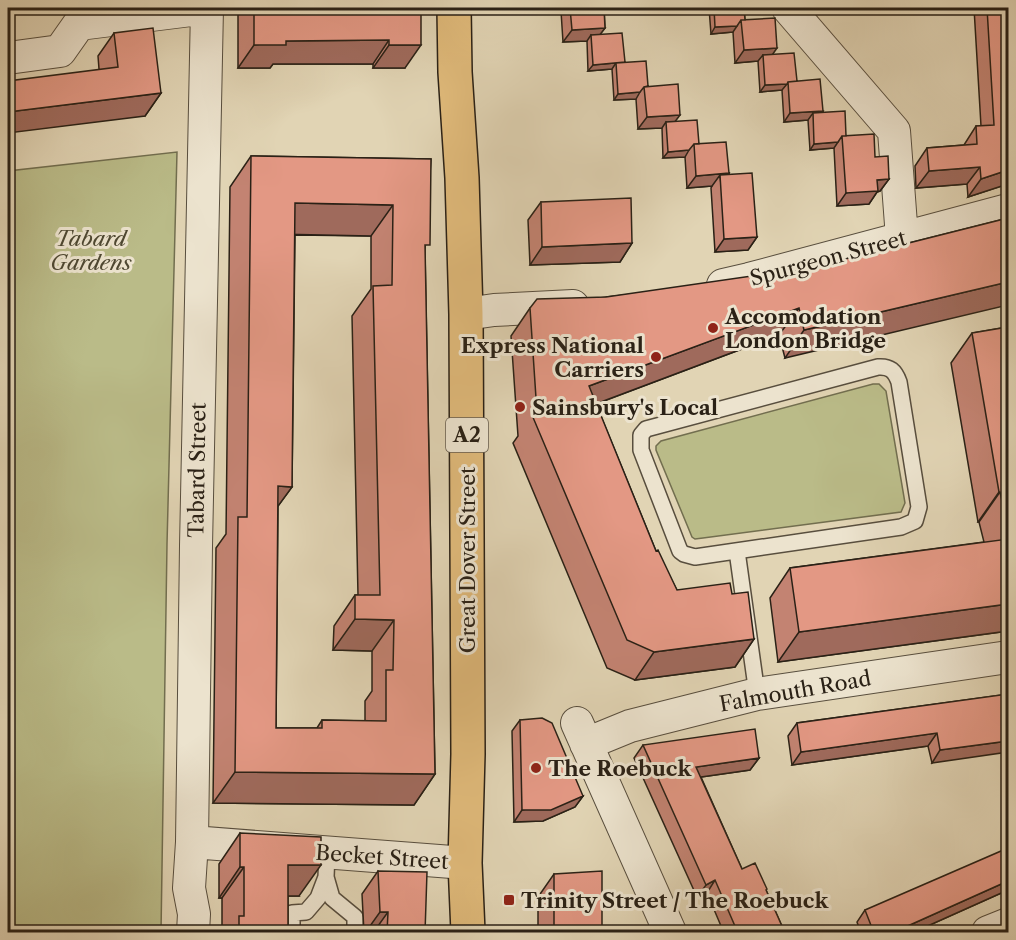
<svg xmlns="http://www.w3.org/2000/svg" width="1016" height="940" viewBox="0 0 1016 940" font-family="'Libre Caslon Text',serif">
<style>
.green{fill:#babb88;stroke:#726e4f;stroke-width:1.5}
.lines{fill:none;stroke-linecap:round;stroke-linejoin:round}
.service-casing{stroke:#584e3e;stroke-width:18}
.minor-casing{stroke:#584e3e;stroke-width:34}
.primary-casing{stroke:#2a2116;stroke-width:36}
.service{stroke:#ece3ce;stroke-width:15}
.minor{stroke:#ece3ce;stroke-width:32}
.primary{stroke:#e0ba7a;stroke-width:33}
.wall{fill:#c38372;stroke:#2a2116;stroke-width:1.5;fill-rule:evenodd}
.shaded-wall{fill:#9f6a5c;stroke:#2a2116;stroke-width:1.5}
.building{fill:#e39884;stroke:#2a2116;stroke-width:1.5;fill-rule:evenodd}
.poi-dot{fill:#8f2418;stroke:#ece3ce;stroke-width:2}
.labels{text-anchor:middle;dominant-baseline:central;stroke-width:6;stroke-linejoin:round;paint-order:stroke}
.shield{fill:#ece3ce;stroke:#645b4d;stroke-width:1.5}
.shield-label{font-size:20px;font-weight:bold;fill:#2a2116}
.park-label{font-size:21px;font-style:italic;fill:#4e4832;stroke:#ece3ce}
.street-label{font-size:21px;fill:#2a2116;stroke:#ece3ce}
.poi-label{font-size:21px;font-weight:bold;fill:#2a2116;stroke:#ece3ce;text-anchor:start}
</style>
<rect width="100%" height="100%" fill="#e1d4b4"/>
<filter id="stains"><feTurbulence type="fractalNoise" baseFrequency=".00333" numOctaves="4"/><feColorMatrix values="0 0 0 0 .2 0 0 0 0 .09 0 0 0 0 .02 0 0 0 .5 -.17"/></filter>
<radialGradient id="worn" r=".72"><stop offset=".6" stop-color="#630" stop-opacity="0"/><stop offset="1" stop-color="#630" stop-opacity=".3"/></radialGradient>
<!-- green -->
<path class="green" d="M177,152L167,544L161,932H8V171Z
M873,384H879L886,391L905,503L901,512L703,538L695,539L692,537L656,450V446L661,441Z"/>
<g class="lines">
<defs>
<path id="service" d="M878,367C890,366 895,371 899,382L919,507L915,521L901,527L695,557L684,554L680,551L641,450V435L646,429Z
M737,551L757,694
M327,853L326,877L332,898L355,917V932
M292,932V913L306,912L318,898L326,877"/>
<path id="minor" d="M788,8L894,131L902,238
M8,58L60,51L79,24L207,8
M723,285L749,279L1008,210
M466,314L494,310L573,306
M577,723L670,932
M586,744L630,726L757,694L1008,657
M192,842L465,863
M193,932L194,914L189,888L192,842L196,546L207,8
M988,932L1008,924"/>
<path id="primary" d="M454,8L455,72L462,178L466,314L468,754L465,863L468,932"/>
</defs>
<!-- service casing -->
<use href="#service" class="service-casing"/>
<!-- minor casing -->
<use href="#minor" class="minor-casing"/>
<!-- primary casing -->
<use href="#primary" class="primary-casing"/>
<!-- service -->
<use href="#service" class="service"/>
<!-- minor -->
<use href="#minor" class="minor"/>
<!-- primary -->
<use href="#primary" class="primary"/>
</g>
<!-- wall -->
<path class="wall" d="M238,8H421L405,68H373V64H273L270,68H238Z
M537,8H604L605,28L600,34L625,63L648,86L675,121L729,173L728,175L757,237L748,250L715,252L711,188L712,186L687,188L685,157L663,158L662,128L638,129L636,99L614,100L612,69L588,71L587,41L563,42L561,11L538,13Z
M709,8H744L745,20L772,55L797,81L821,113L846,136L875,157L889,179L880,191L877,192L869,204L837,206L834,148L810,150L808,120L784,122L782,90L760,92L758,61L735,63L733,32L711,34Z
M974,8H1008V184L968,197L967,184L916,188L915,166L927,148L964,145L976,126H981Z
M114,33L161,93L145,116L99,69L98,56Z
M251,156L431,159L425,251L435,774L414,805L213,803L216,548L226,534L230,187ZM295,235L371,236V289L352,316L358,595H355L334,626L333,650L372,651V691L365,701V721L322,720L317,728H276L278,506L292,487Z
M541,202L632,243L620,262L530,265L528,220Z
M1008,218L785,358L779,335L596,404L656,551L677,590L732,594L754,639L735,667L635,680L607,668L513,443L518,436L511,336L530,308L606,297L766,279Z
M1008,327V631L778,662L770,598L790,568L984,542L979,522H978L951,363L972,333Z
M1008,694L932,763L928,746L792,765L788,736L797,723Z
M520,720L583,796L575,807L543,821L514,822L512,731Z
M643,745L759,758L750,770L701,777L742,869L766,890L785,933H724L707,893L697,897L634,758Z
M240,833L299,896H288V933H222V898H219V864Z
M378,871L425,933H364L362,894Z
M554,874L602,933H538V897Z
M1008,890L912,933H861L857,922L865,910Z"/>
<!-- shaded-wall -->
<path class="shaded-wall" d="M541,8H564L561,11L538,13Z
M737,26L733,32L711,34L715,27Z
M605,28L596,40L591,35L587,41L563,42L572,30Z
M389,40L373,64H273L270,68H238L254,45L286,41Z
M389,45H421L405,68H373Z
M777,48L768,61L763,55L758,61L735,63L744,50Z
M625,62L616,63L612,69L588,71L593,65Z
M787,84L782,90L760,92L765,85Z
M640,92L636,99L614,100L618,94Z
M161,93L145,116L8,133V112Z
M823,111L817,119L813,113L808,120L784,122L790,113Z
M680,115L671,127L666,122L662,128L638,129L647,117Z
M838,142L834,148L810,150L814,144Z
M689,150L685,157L663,158L668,152Z
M980,167L967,184L916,188L929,171Z
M1008,170V184L968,197L981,179Z
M729,173L721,185L720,175L712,186L687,188L696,176Z
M889,179L880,191L877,192L869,204L837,206L846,193L877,180Z
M295,203L393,205L371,236L274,234Z
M757,237L748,250L715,252L724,239Z
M632,243L620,262L530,265L542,247Z
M1008,282V305L785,358L804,330Z
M799,308L779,335L569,414L589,386Z
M278,486L292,487L270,517Z
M999,492H1000L979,522H978Z
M1008,604V631L778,662L799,632Z
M355,619L394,620L372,651L333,650Z
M754,639L735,667L635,680L654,652Z
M937,733L928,746L792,765L801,752Z
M1008,741V752L932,763L940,750Z
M759,758L750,770L687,779L696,767Z
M235,772L435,774L414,805L213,803Z
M583,796L575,807L543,821L514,822L522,810Z
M288,865H321L299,896H267Z
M240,867H244L222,898H219Z
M715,880L707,893L697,897L706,885Z
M1008,881V890L912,933H892Z
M380,912H388L373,933H365Z"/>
<!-- building -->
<path class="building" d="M254,8H421V45H389V40L286,41V45H254Z
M570,8H604L605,28L572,30Z
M714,8H744L745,20H741L737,26L715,27Z
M987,8H1008V170L981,179L980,167L929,171L927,148L977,144L976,126L994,125Z
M775,18L777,48L744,50L741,20Z
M153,28L161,93L8,112V81L118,67L114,33Z
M622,33L625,62L593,65L591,35Z
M794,53L797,81L788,82L787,84L765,85L763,55Z
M646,61L648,86L644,87L640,92L618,94L616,63Z
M820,79L823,111L790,113L788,82Z
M678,84L680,115L647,117L644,87Z
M845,111L846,136H842L838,142L814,144L813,113Z
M697,120L699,144H694L689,150L668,152L666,122Z
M874,134L875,157L888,156L889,179L877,180L878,191L846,193L842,136Z
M726,142L729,173L696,176L694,144Z
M251,156L431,159L430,245H425L435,774L235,772L238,517H247ZM295,203L393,205L392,285L373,286L380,595H355V619L394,620L393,670H386V721L322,720V728H276L278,486L292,487Z
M752,173L757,237L724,239L720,175Z
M631,198L632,243L542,247L541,202Z
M1008,218V282L804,330L799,308L589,386L656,551L658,550L677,590L730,583L732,594L748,592L754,639L654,652L627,640L532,415L537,413L530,308L537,299L606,297L765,274L766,279Z
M1008,327V530L1000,492H999L972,333Z
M1008,539V604L799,632L790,568Z
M1008,694V741L940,750L937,733L801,752L797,723Z
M542,718L552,723L583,796L551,810H522L520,720Z
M755,729L759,758L696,767L742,869L755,863L767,889L766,890L785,933H738L715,880L706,885L643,745Z
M240,833L321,837V865H288V933H239V916H244V867H240Z
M1008,848V881L892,933H874L865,910Z
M378,871L427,872L425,933H387L388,912H380Z
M602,871V933H554V874Z"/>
<!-- markers -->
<g class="poi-dot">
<circle cx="713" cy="328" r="6"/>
<circle cx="656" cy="357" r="6"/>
<circle cx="520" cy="407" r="6"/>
<circle cx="536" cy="768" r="6"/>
<rect x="503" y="894" width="12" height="12" rx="3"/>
</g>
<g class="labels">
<!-- shield labels -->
<rect class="shield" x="446" y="418" width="42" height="34" rx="4.5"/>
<g class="shield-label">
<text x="467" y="435">A2</text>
</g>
<!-- park labels -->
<g class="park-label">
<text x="91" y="238">Tabard<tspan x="91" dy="24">Gardens</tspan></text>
</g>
<!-- street labels -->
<g class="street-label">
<text transform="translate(828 258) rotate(-15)">Spurgeon Street</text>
<text transform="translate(197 470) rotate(-89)">Tabard Street</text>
<text transform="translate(467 560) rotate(-90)">Great Dover Street</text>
<text transform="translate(795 691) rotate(-10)">Falmouth Road</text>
<text transform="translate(382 857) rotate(4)">Becket Street</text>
</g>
<!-- poi labels -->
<g class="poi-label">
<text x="725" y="316">Accomodation<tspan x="725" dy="24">London Bridge</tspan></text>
<text x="644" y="345" text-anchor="end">Express National<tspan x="644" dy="24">Carriers</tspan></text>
<text x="532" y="407">Sainsbury's Local</text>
<text x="548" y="768">The Roebuck</text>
<text x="521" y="900">Trinity Street / The Roebuck</text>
</g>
</g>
<!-- margin -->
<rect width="1016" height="940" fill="none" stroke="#e1d4b4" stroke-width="30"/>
<rect x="9" y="9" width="998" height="922" fill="none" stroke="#2a2116" stroke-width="3"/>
<rect x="15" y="15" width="986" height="910" fill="none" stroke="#2a2116" stroke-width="1.5"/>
<rect width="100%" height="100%" filter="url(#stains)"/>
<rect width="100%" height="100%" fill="url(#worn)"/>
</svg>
